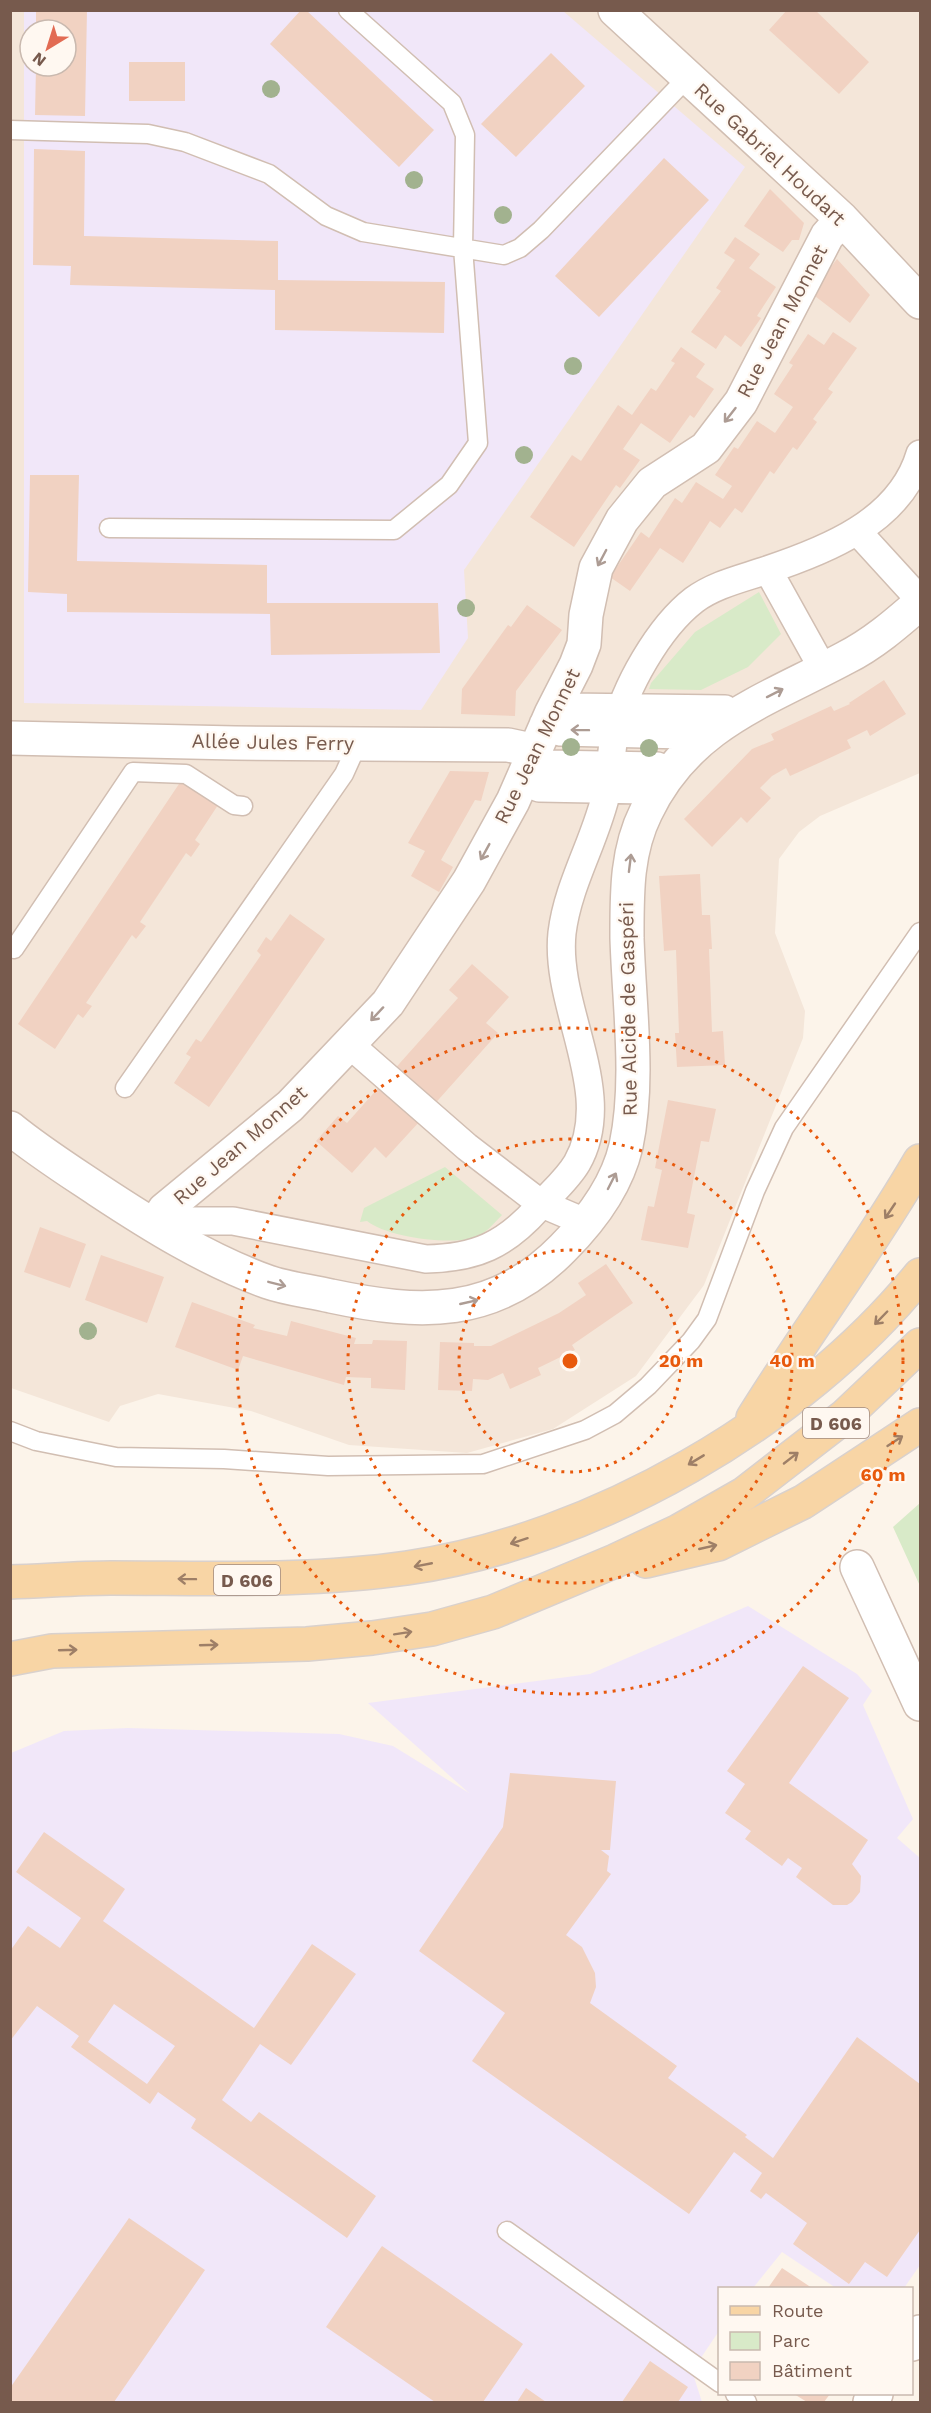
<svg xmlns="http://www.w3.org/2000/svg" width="931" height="2413" viewBox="0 0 931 2413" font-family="'Work Sans',sans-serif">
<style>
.residential{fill:#f4e6d9;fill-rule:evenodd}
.education{fill:#f1e7f9;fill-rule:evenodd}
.green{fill:#d8eac8}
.building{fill:#f1d2c2;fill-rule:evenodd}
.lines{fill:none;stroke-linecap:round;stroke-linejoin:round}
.service-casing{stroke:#d1beb2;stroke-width:21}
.pedestrian-casing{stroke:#d1beb2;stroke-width:30}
.minor-casing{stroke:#d1beb2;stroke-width:36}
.primary-casing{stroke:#d9d1cd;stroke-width:36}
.service{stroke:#fff;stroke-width:18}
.pedestrian{stroke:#fff;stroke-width:27}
.minor{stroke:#fff;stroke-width:33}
.primary{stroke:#f8d5a5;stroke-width:33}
.tree{fill:#a2b28f}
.oneway{stroke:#ad9c94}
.oneway2{stroke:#9e7f67}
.ring{fill:none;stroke:#e8590c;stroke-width:3;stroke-dasharray:3 6}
.labels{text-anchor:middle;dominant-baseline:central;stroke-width:4.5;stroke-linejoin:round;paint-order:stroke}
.shield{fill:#fff8f1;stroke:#a0897e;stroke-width:1.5}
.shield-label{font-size:18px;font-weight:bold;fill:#775a4d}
.street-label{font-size:20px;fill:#775a4d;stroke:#fff8f1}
.centre{fill:#e8590c;stroke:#fff8f1;stroke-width:3}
.ring-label{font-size:18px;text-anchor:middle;font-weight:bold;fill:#e8590c;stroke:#fff8f1;stroke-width:4.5;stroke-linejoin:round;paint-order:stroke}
</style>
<rect width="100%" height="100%" fill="#fcf4ea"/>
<!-- residential -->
<path class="residential" d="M11,11H920V773L820,816L799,832L779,859L775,933L805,1011L803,1038L704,1285L636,1376L553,1429L467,1453L349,1445L251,1411L158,1394L120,1406L109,1422L11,1388ZM30,30H66V66H30Z"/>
<!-- education -->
<path class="education" d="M24,11H563L745,167L464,570L468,638L421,710L24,703ZM30,30H66V66H30Z
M748,1606L857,1674L872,1691L863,1705L913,1819L897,1838L920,1858V2265L904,2288H836L782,2252L753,2288H720L719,2331L692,2371L702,2402H11V1753L64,1731L128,1728L339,1734L393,1746L469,1793L368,1703L590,1674Z"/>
<!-- green -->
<path class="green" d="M759,592L781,634L748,667L701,690L649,689L651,683L695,632Z
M445,1167L502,1215C494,1223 485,1235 473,1238C447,1245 387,1237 367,1221L360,1222L364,1208Z
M920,1503V1586L893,1527Z"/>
<!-- building -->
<path class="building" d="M36,10H87L85,116L35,115L36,66H66V30H36Z
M301,10H306L434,130L399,167L270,44Z
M787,10H815L869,62L839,94L769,30Z
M551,53L585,86L516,157L481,124Z
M129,62H185V101H129Z
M34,149L85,151L84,236L278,241V280L445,282L444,333L275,330V290L70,285L71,266L33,265Z
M664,158L709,200L599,317L555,276Z
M770,189L804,223L799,240H792L783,252L744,226Z
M735,237L760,254L749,268L776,287L757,316L761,318L741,347L725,335L716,349L691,332L721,291L716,288L735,260L724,253Z
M837,259L870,295L850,323L811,293Z
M833,332L857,348L828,389L833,392L813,419L817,422L797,450L793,447L774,474L770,471L742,513L735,508L720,528L710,521L683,563L660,548L630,591L610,577L641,532L649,538L675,498L682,503L696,482L723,499L732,486L715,475L734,447L738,449L757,421L775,433L793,407L774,394L793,365L789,363L808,334L824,345Z
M681,347L705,364L696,377L714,389L694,418L690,415L670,443L641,423L623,449L640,460L620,488L616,485L574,547L530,517L572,455L581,461L618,405L632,415L651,388L656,391L675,363L671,361Z
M30,475H79L77,561L267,565V603H438L440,653L271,655L270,614L67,612V594L28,592Z
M527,605L562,630L516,691L515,716L461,714L462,689L508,625L511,627Z
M884,680L906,714L870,736L867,730L847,740L851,748L821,762L790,776L786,768L772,776L760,788L771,798L747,823L741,817L712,847L684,819L752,749L774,740L771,734L831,706L834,711L850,704L849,703Z
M450,771L489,772L481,801L475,800L441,860L453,867L439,892L411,876L425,851L408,843Z
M181,781L218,805L195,840L200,844L191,857L186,853L140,922L146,926L136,939L132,935L86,1003L92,1006L83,1018L78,1014L55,1049L18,1024Z
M700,874L702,915H710L712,949H709L712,1032L723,1031L725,1065L677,1067L675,1033H679L676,950L664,951L659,876Z
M290,914L325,939L209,1107L174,1083L191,1057L186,1054L196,1039L201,1042L261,955L257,951L266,937L271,941Z
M472,964L509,997L486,1023L498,1033L431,1108L391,1073L458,998L449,990Z
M380,1086L420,1121L386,1158L375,1147L352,1173L316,1141L338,1116L347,1123Z
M668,1100L716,1109L709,1142L701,1141L687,1213L695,1215L688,1248L641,1240L648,1206L654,1207L662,1170L655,1168Z
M40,1227L86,1244L70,1288L24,1272Z
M101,1255L164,1277L147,1323L85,1300Z
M606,1264L633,1303L572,1345L575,1350L538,1368L541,1375L510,1389L503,1373L488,1380L473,1379L472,1391L438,1390L440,1342L474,1343V1346H491L559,1313L586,1295L578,1283Z
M192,1302L255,1325L253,1328L287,1336L291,1321L356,1338L354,1344H372L373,1340L407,1341L405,1390L371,1388V1378L346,1377L344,1385L243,1356L238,1370L175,1347Z
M803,1666L849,1698L789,1783L868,1840L852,1864L861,1876L860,1892L852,1902L847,1905H833L796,1877L802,1868L788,1858L782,1866L745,1839L751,1831L725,1813L745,1784L727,1771Z
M510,1773L616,1781L610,1850H601L609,1856L607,1871L611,1874L566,1935L582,1947L595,1973L596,1987L590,2003L677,2066L668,2078L747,2135L745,2137L773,2158L857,2037L920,2084V2230L887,2277L865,2262L849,2284L793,2244L807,2223L766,2193L761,2199L750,2191L762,2173L734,2152L689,2214L472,2061L505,2013L419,1951L503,1827Z
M44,1832L125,1889L103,1921L254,2028L312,1944L356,1974L291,2065L260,2044L222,2100L251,2122L259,2112L376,2196L347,2238L191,2128L196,2119L158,2092L150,2104L71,2047L79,2036L37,2006L10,2041V1951L28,1926L60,1948L81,1918L16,1872ZM114,2004L175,2046L147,2084L88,2042Z
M129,2218L205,2270L114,2402H10V2388Z
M382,2246L523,2344L483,2402H435L326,2327Z
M782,2268L812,2288H768Z
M650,2361L688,2387L678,2402H622Z
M526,2388L546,2402H517Z
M794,2394H830L824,2402H807Z"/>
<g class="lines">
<defs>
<path id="service" d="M10,130L148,134L185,142L269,174L326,216L363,232L504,255L520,248L541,230L688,77
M109,528L394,530L449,485L478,443L463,248L465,135L452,103L348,10
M14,949L133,772L186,774L234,805L243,806
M125,1088L344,774L358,743
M10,1431L36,1441L116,1457L224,1459L328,1466L483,1464L585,1430L615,1414L648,1386L691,1341L707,1319L755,1191L784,1128L920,932
M507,2231L720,2383
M735,2394L747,2402"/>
<path id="pedestrian" d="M857,531L920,600
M768,570L823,669
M557,703L568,707L725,709L731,717
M522,781L539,788L645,790L655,795
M349,1044L467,1147L540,1203L587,1223
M155,1226L184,1221H233L426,1259C476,1258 505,1245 538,1208C551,1193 567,1180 577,1163C617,1093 554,1008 562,933C568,883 597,838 607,790C611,771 611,750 615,731C624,688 659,627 694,600C714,585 740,579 764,571C825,551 900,522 920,454"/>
<path id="minor" d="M615,10L842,219L920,302
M546,725L561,729L684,732L698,742
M10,738L235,743L508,745L536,751
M531,762L547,767L657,769L669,774
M10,1128C38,1151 68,1170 98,1190C151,1225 207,1260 268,1282C288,1289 310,1291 331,1296C420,1315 495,1318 563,1248C591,1220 617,1185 626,1146C640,1080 629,1005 627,938C627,895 626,852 646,812C688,724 765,701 845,658C873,644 897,623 920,603
M155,1226L164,1210L290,1106L388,1003L469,881L513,801L551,714L576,665L584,644L586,615L596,568L622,520L652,483L706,448L741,402L827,236L842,219
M857,1567L920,1704
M912,2344L920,2332
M870,2402L876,2394"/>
<path id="primary" d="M753,1418C807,1331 869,1249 920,1161
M646,1561L718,1544L803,1502L920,1425
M10,1582C44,1581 78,1578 111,1578C210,1578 308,1582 407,1568C594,1541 802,1421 920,1275
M10,1659L52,1651L307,1644L372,1638L432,1629L493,1612L615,1561L679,1531L744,1494L845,1416L920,1345"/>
</defs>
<!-- service casing -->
<use href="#service" class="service-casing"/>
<!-- pedestrian casing -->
<use href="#pedestrian" class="pedestrian-casing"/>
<!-- minor casing -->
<use href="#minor" class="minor-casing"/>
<!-- primary casing -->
<use href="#primary" class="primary-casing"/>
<!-- service -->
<use href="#service" class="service"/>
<!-- pedestrian -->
<use href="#pedestrian" class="pedestrian"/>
<!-- minor -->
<use href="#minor" class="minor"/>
<!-- primary -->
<use href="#primary" class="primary"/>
</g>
<!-- trees -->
<g class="tree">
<circle cx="271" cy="89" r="9"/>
<circle cx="414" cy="180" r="9"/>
<circle cx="503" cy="215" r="9"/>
<circle cx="573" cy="366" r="9"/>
<circle cx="524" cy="455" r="9"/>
<circle cx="466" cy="608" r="9"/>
<circle cx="571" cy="747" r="9"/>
<circle cx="649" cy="748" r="9"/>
<circle cx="88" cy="1331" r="9"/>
</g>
<!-- one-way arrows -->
<defs><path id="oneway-shaft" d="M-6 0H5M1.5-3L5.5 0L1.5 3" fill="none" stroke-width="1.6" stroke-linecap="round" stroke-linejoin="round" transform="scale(1.5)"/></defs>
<g class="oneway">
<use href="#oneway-shaft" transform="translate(730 415) rotate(128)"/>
<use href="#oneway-shaft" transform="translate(602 558) rotate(118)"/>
<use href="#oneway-shaft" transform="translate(775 693) rotate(-27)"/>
<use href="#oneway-shaft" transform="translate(580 730) rotate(-179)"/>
<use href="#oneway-shaft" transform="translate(485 852) rotate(119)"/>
<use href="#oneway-shaft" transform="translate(630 863) rotate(-83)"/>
<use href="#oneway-shaft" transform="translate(377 1014) rotate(133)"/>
<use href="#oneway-shaft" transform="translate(612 1181) rotate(-63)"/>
<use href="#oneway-shaft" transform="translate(277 1284) rotate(14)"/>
<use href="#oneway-shaft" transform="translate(469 1302) rotate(-13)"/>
</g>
<g class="oneway2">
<use href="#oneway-shaft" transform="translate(890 1211) rotate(124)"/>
<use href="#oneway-shaft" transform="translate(881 1318) rotate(134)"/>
<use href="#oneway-shaft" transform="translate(895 1441) rotate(-33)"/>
<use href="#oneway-shaft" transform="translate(791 1458) rotate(-38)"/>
<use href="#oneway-shaft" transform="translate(696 1460) rotate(149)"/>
<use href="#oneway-shaft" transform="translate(519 1541) rotate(162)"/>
<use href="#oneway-shaft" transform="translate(708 1547) rotate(-13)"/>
<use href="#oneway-shaft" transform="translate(423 1565) rotate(169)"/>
<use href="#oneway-shaft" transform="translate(187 1579) rotate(-179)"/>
<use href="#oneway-shaft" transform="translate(403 1633) rotate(-9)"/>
<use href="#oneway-shaft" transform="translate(209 1645) rotate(-2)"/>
<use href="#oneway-shaft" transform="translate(68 1650) rotate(-2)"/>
</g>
<!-- distance rings -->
<g class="ring">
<circle cx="570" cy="1361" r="111"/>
<circle cx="570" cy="1361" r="222"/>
<circle cx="570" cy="1361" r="333"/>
</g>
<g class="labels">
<!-- shield labels -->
<g class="shield">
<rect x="803" y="1408" width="66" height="30" rx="4.5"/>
<rect x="214" y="1565" width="66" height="30" rx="4.5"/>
</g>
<g class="shield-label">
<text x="836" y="1423">D 606</text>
<text x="247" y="1580">D 606</text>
</g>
<!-- street labels -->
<g class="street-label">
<text transform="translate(770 154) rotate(43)">Rue Gabriel Houdart</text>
<text transform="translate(782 321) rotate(-62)">Rue Jean Monnet</text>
<text transform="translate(273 742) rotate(1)">Allée Jules Ferry</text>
<text transform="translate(537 746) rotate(-64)">Rue Jean Monnet</text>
<text transform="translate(628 1009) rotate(-91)">Rue Alcide de Gaspéri</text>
<text transform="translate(240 1145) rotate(-41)">Rue Jean Monnet</text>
</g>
</g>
<circle cx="570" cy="1361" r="9" class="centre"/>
<g class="ring-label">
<text x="681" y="1367">20 m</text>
<text x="792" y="1367">40 m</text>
<text x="883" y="1481">60 m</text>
</g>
<!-- border -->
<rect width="931" height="2413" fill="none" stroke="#775a4d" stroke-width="24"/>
<!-- legend -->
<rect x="718" y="2287" width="195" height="108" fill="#fff8f1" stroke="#c9b9af" stroke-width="1.5"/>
<rect x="730" y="2306" width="30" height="9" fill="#f8d5a5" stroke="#c9b9af" stroke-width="1.5"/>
<text x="772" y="2317" font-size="18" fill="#775a4d">Route</text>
<rect x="730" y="2332" width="30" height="18" fill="#d8eac8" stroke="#c9b9af" stroke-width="1.5"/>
<text x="772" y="2347" font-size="18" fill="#775a4d">Parc</text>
<rect x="730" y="2362" width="30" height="18" fill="#f1d2c2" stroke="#c9b9af" stroke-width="1.5"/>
<text x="772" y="2377" font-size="18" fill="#775a4d">Bâtiment</text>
<!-- north arrow -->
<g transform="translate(48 48) rotate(218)"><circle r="28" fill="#fff8f1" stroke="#c9b9af" stroke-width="1.5"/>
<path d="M0-4.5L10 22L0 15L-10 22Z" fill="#e26b53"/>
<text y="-9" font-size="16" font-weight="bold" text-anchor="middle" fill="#775a4d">N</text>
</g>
</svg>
